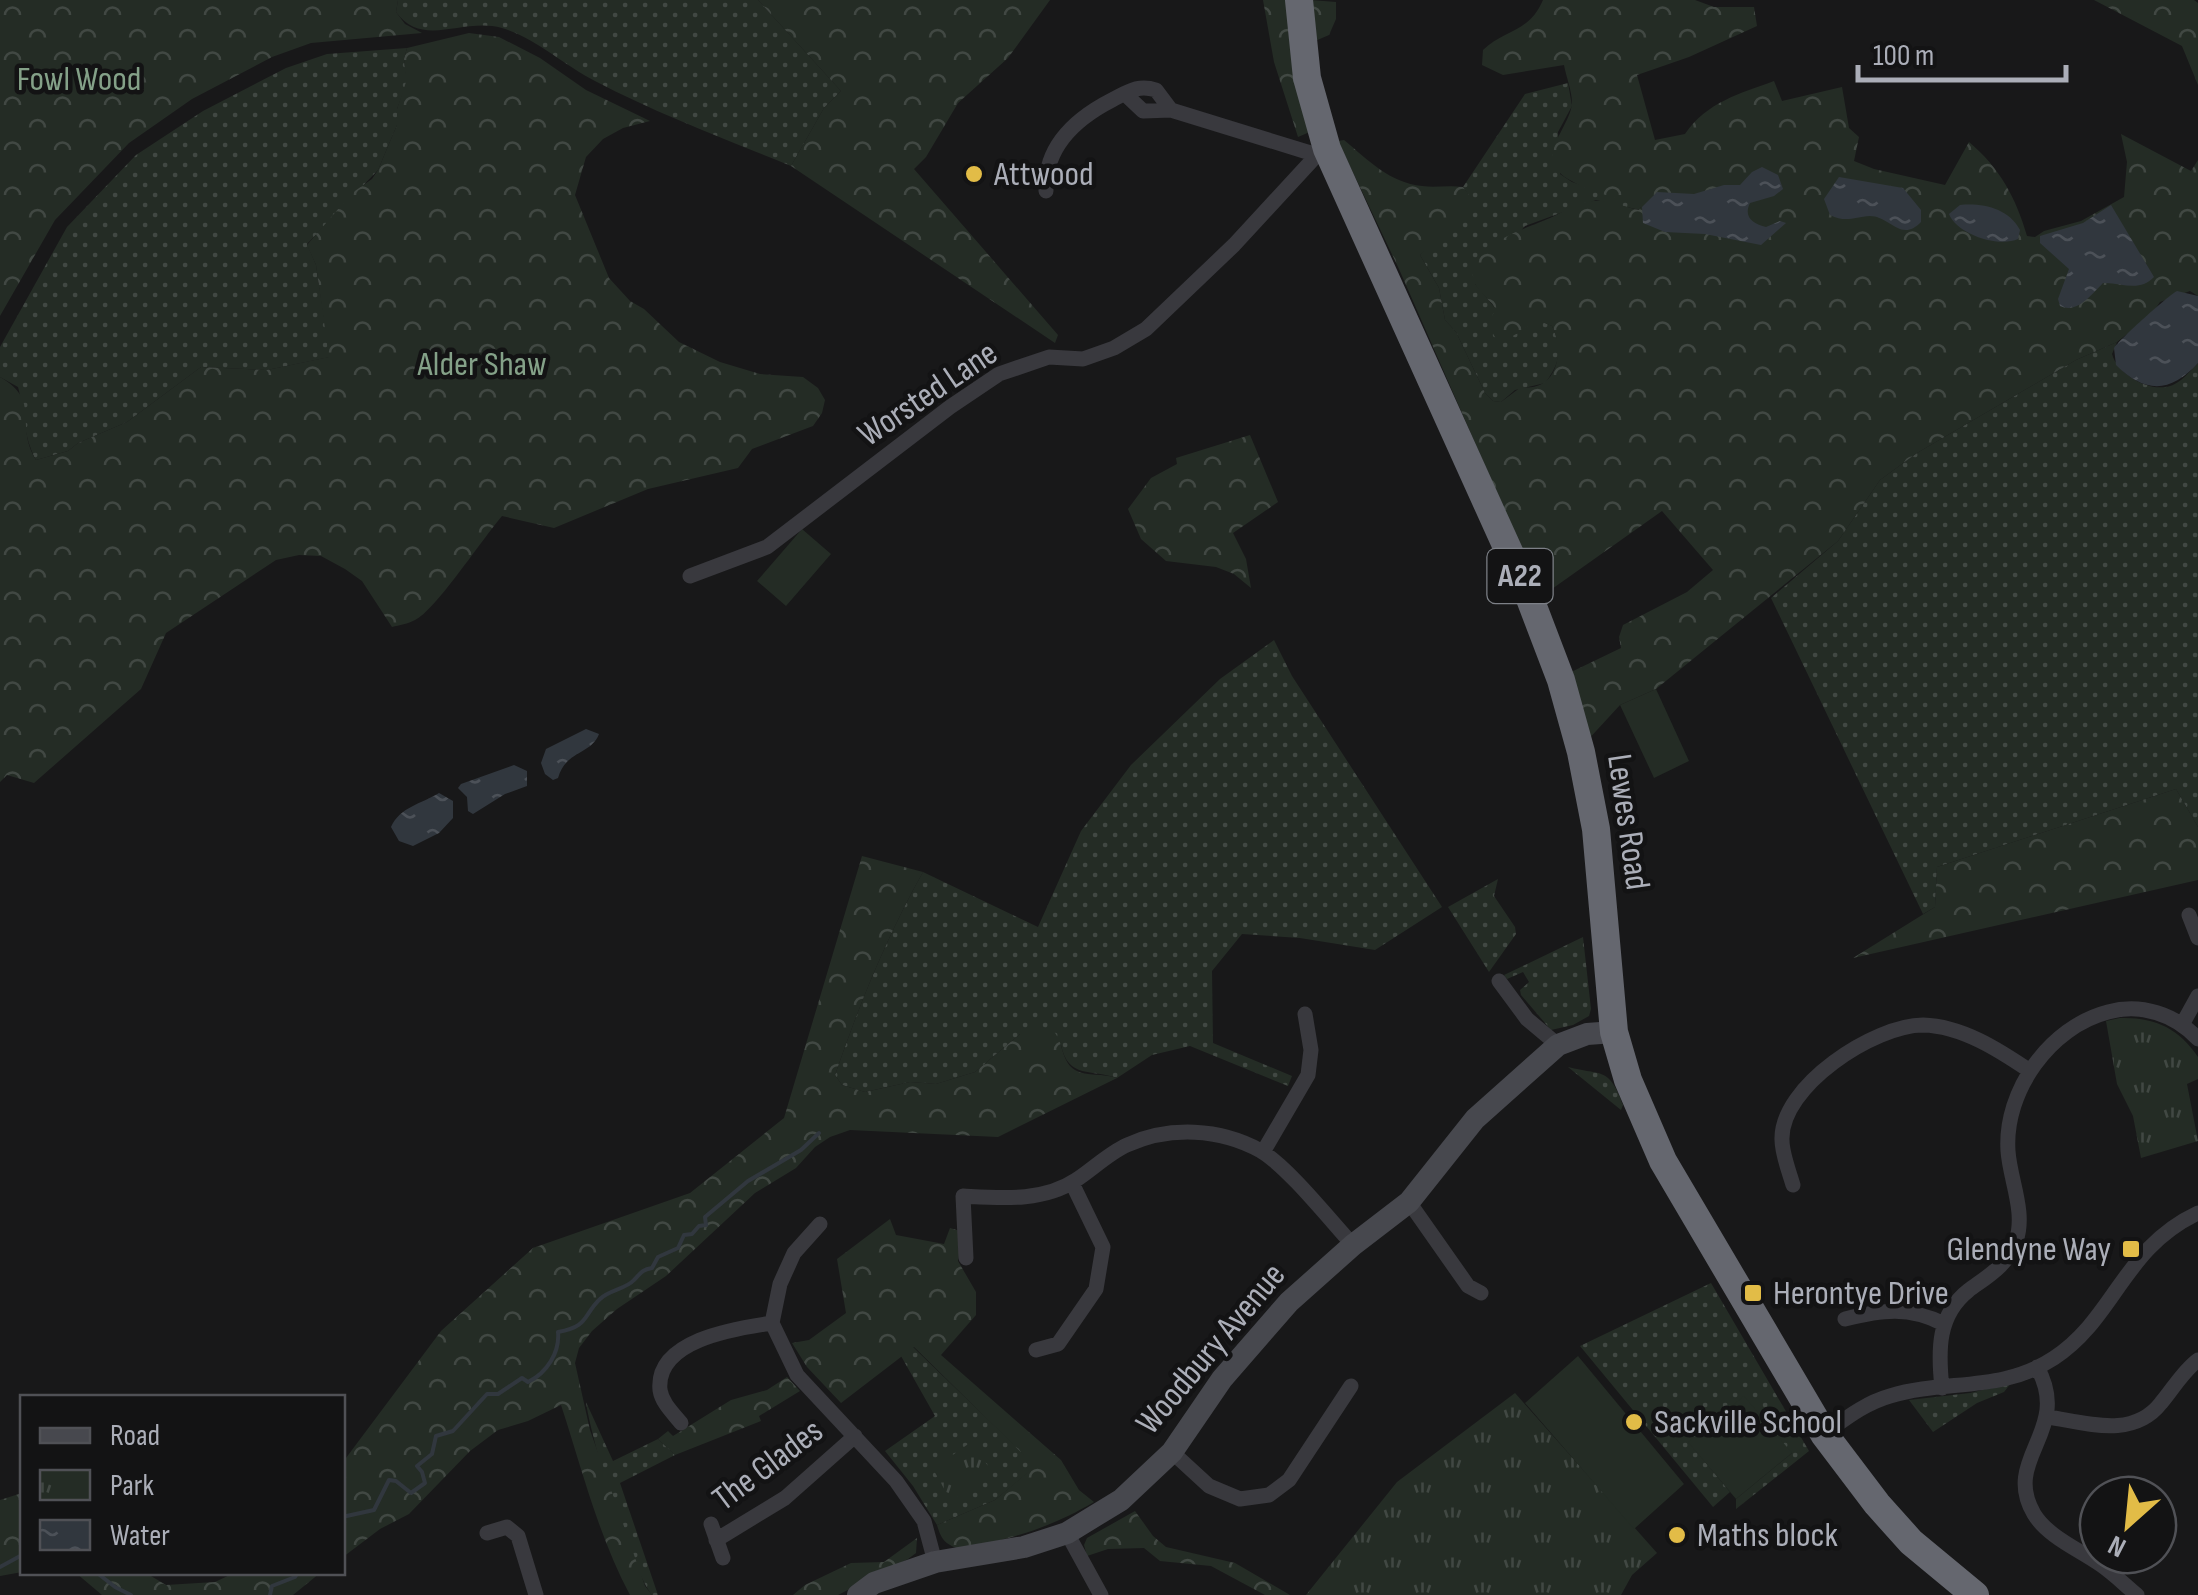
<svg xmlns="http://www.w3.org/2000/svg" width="2198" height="1595" viewBox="0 0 2198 1595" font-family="'Sofia Sans Condensed',sans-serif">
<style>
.grass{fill:url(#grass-dots)}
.forest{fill:url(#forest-crowns)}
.park{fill:url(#park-tufts)}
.pitch{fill:#242c25}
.water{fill:url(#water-ripples)}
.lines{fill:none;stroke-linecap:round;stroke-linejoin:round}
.stream{stroke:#31373e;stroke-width:4}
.street{stroke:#39393e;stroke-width:15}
.secondary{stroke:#47484e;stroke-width:22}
.highway{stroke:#65676f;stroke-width:28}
.poi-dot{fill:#e2bc47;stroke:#131314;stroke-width:4}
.labels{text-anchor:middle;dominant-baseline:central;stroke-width:9;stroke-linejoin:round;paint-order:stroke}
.shield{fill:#131314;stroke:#7d8087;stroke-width:2.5}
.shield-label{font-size:32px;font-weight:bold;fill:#abaeb8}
.park-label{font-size:35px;fill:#84a188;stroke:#131314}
.poi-label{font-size:35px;fill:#abaeb8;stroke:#131314;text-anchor:start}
.street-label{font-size:35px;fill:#abaeb8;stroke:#131314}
</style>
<defs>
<pattern id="grass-dots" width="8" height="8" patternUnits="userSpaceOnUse" patternTransform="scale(2.5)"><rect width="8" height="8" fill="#242c25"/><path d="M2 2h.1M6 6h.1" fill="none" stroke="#414843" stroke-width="1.8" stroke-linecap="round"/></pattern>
<pattern id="forest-crowns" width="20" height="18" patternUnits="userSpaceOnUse" patternTransform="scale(2.5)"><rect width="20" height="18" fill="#242c25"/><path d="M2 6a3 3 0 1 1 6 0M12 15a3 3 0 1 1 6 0" fill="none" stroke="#414843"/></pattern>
<pattern id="park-tufts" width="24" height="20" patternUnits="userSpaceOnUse" patternTransform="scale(2.5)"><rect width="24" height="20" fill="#242c25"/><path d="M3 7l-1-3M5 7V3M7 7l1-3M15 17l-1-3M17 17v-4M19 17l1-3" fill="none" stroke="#414843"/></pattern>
<pattern id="water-ripples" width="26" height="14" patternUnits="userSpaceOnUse" patternTransform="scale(2.5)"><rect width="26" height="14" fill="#31373e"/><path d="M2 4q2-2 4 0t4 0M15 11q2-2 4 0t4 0" fill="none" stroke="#4c5158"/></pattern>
</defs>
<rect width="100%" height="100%" fill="#181819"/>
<!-- grass -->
<path class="grass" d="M398,0H758L841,91L824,108L791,166C725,139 658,114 595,81C564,65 535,38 502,28C462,17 423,49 396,12Z
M407,48L404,59L407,82L397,109V125L378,170L307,244L316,265L330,357L267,370L201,367L127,422L78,443L68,451L36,460C23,436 25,413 18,387L0,377V347L67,227L136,155L203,111L286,68L327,54Z
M1568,83L1572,106L1558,132L1560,174L1572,182L1641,206L1640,210L1596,200L1525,226L1475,284L1495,308V316L1516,334L1525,326L1539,320L1552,326C1563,348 1560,364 1545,383L1515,390L1501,402L1493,401L1485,393L1456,332L1445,320L1439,288L1420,255L1472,200L1463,187L1525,94Z
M2117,342L2112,354C2117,373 2145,390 2165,387C2179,386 2189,372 2198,363V827L2176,789L1937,867L1935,907L1923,914L1771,598L1838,541L1880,480L1917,453L2076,360Z
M1274,640L1292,676L1442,907L1375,950L1300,938L1242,934L1212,971L1213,1043L1292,1076L1288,1086L1190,1046L1152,1055L1117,1078C1092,1069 1068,1079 1061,1045L1020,1034L975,1072L936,1084L910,1082L865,1092L842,1085L835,1075C859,1005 887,936 923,872L1038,927L1081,831L1131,765L1220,679Z
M1498,879L1494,896L1515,927L1516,934L1489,972L1448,907Z
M1583,937L1591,1009L1589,1016L1573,1025L1551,1030L1521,995L1520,990L1529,982L1523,972L1507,979L1504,975Z
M1568,1067C1602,1076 1609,1066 1623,1105L1621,1110Z
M1711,1283L1809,1451L1736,1509V1499L1792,1453L1689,1442L1730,1492L1713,1507L1580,1346Z
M913,1347L1036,1466L995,1500L937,1525L913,1486L885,1451L935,1416L901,1356Z
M2011,1383L2004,1392L1977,1403L1933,1432L1909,1400L1970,1393Z
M586,1402L613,1461L658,1439L675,1455L620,1483L658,1595H652C630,1567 591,1440 586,1402Z"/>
<!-- forest -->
<path class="forest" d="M0,0H398L396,12L405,24L422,33L311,43L272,57L192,99L129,143L55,220L0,316Z
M758,0H1050L1008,58L958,103L926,157L914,169L1058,335L1055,343L791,166L824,108L841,91Z
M1263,0H1289L1312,131L1298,137L1274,62Z
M1310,0L1336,2V19L1329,35L1315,41Z
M1543,0H1695L1714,7H1754L1757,26L1689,57L1637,75L1655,140L1685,134C1707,102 1739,94 1774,81L1782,101L1842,87L1849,128L1859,137L1854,161L1874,169L1945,185L1969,142C2000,168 2016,198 2027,236L2035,237L2044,231L2081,221L2124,197L2127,162L2121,134L2191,171L2198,160V296L2190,291L2160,302L2151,315L2117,342L2076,360L1917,453L1880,480L1838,541L1656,689L1620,705L1585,743L1567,674L1621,648L1619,637L1623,625L1687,592L1713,570L1662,511L1542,596L1399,269L1338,141L1344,140C1368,160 1390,183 1422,186C1435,188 1448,185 1463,187L1473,200L1460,220L1420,255L1439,288L1445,320L1456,332L1485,393L1493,401L1501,402L1521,387C1557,392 1565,352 1552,326L1539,321C1524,326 1514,339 1498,342L1489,327L1495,308C1489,298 1473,288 1473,276C1471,244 1528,228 1550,218C1564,212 1577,202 1593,201C1607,199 1625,207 1639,210L1641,207C1618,197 1590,193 1568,179C1532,158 1571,127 1572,103C1572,91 1566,76 1564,65L1503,75L1482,65L1483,50C1505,29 1529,33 1543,0Z
M2094,0H2194L2198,3V85L2182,46Z
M469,33L499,37L540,58L586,90L650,121L623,128L603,139L586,157L575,195L609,278L630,301L644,309L679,342L720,362L760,374L803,377L818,388L825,400L822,413L813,426L752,449L738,468L648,489L554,528L502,516C483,538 434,612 415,620C408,624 399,625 392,627L362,581L345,569L321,556L299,555L276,560L166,633L141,689L34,783L7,775L0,782V377C42,401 14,423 36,460L68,451L78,443L127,422L201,367L267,370L329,357L316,265L307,245L352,193L372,179L378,170L397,125V109L406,82L404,59L407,48Z
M1250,435L1278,502L1233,533L1246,559L1251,588L1234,574L1216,567L1166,561L1141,539L1128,509L1151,478L1177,464L1176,458Z
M2176,789L2198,827V880L1853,958L1935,907L1937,867Z
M862,856L923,872C887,936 859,1005 835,1075L842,1085L865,1092L910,1082L936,1084L975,1072L1020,1034L1049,1027C1065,1038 1059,1060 1075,1070C1087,1077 1103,1073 1117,1078L998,1137L850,1130L830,1137L815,1147L796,1168L755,1193L666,1276L617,1309L592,1331L579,1348L575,1363L590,1430L645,1586L652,1595H630C598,1535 582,1469 561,1405L528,1421L498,1430L470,1451L409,1514L380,1529L343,1557V1462L441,1331L533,1248L690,1193L784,1118Z
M890,1219L896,1235L944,1244L950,1228L963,1232L958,1261L976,1292V1315L941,1355L1061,1460L1079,1490L1094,1502C1048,1529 1011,1539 959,1549C945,1544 941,1539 937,1525L995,1500L1035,1466L914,1347L841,1403L807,1367L792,1343L809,1340L846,1313L837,1259Z
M787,1377L800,1391L759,1416L761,1421L675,1455L658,1439L668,1431L673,1436L731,1400L767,1390Z
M22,1493V1572L0,1576V1500Z
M1135,1511L1153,1536L1166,1547L1235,1563L1290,1595H1265L1211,1566L1160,1561L1144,1548L1108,1549L1087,1556L1084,1545L1087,1538Z
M917,1538L916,1553L908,1559L838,1595H793L805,1585L851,1563L884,1562Z
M76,1573H146L166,1585L215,1582L234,1573H320L293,1595H102Z"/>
<!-- park -->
<path class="park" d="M2120,1018C2154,1017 2179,1028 2198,1057V1079L2187,1084L2198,1141L2141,1158L2133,1116L2117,1084L2106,1021Z
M1515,1393L1657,1553L1632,1575L1621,1595H1306L1397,1482Z
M971,1442L993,1473L951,1501L933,1469Z"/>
<!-- pitch -->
<path class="pitch" d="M802,529L831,554L786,606L757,581Z
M1656,689L1689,761L1654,778L1620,705Z
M1578,1356L1684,1484L1634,1529L1525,1403Z
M1744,1396L1792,1453L1736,1499L1688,1442Z"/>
<!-- water -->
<path class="water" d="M1762,167L1778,175L1783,189L1774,196L1750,203C1743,217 1753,224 1766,227L1780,221L1786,223L1761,245L1705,234L1665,232L1643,223L1642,207L1657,192L1694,194L1724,185H1740L1752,172Z
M1839,177L1903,188L1921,210V222C1901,243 1890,216 1870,216C1854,217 1846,223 1830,215L1824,199Z
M1960,205C1983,203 2008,208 2020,230L2018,239C1998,248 1957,234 1949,214Z
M2111,205L2154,277C2139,293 2121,282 2103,283C2091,295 2077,314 2060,306L2058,299L2069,269L2040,243V236L2083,223Z
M2177,291L2198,296V363C2171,393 2145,394 2116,365L2114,348C2119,340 2170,294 2177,291Z
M586,729L599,734C591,755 566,750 558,778L553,780L545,774L541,763L546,749Z
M514,765L527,771V786L505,794L473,814L468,811L467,797L458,788L461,784Z
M439,793L453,801V818L439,833L413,846L399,841L391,827C400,807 421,804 439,793Z"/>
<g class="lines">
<!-- stream -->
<path class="stream" d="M342,1517L374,1510L389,1480L396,1481L411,1493L425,1483L422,1472L417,1466L432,1454L436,1436L453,1431L487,1394H498L522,1378L528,1382C547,1373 560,1352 558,1332C589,1327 583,1315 600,1299C609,1290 626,1289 634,1280C641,1273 641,1270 652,1268L658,1257L678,1248L684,1235L692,1234L699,1226L706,1225L705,1217L748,1181L801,1150L819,1133
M0,1567L22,1555
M96,1572L115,1587L131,1595
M270,1595L272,1586L295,1577L298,1572"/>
<!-- street -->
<path class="street" d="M1125,94L1143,111L1171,110
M1046,191C1044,147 1075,119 1112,100C1128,92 1138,84 1156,90L1171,110L1317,155
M690,576L767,547L950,407L999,374L1049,357L1083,359L1114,348L1146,329L1234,245L1317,155L1327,149
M2189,915L2198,938
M1499,981L1527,1019L1558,1045
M2183,1023L2198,996
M1263,1152L1308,1075L1311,1050L1305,1014
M1793,1185C1789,1171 1782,1154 1782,1140C1780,1086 1875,1025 1923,1025C1962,1026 1999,1050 2030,1071
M1409,1202L1468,1286L1481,1293
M820,1224L794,1253L780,1284L772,1323L797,1375L896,1481L924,1521L935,1562
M966,1258L963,1196C1001,1198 1043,1202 1076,1180C1093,1169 1109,1153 1127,1145C1169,1126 1220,1128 1261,1151C1288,1167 1330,1220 1353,1245
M1845,1319C1882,1310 1909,1306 1944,1324
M1036,1350L1058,1344L1096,1289L1103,1247L1072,1183
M2037,1367C2073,1431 2001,1458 2034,1514C2048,1537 2080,1550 2101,1565C2114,1574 2125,1585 2137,1595
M1942,1388C1938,1351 1937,1315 1969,1290C1988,1276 2008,1265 2016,1241C2026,1212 2010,1180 2008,1151C2004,1091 2050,1027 2108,1012C2141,1003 2175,1014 2198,1039
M2048,1417C2087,1423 2133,1439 2161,1403C2173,1389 2183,1371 2198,1360
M681,1423C673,1413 662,1403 660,1390C655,1339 739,1328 772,1323
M1824,1434C1845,1419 1865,1403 1890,1396C1946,1379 2001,1393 2054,1358C2115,1318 2123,1248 2198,1213
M1172,1452L1209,1486L1240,1499L1269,1495L1289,1480L1351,1386
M711,1524L723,1558
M487,1533L507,1527L518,1536L536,1595
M1067,1533L1101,1595
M716,1540L785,1498L855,1436"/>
<!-- secondary -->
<path class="secondary" d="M858,1595L874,1583L935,1562L1024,1547L1067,1533L1121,1500L1172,1452L1222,1379L1289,1302L1353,1245L1409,1202L1475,1119L1558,1045L1587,1034L1614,1032"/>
<!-- highway -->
<path class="highway" d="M1299,0L1307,78L1327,149L1529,596L1561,680L1581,752L1596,829L1614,1032L1628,1080L1663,1161L1824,1434L1877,1504L1911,1542L1975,1595"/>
</g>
<!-- markers -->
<g class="poi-dot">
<circle cx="974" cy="174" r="10"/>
<rect x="2121" y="1239" width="20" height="20" rx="5"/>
<rect x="1743" y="1283" width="20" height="20" rx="5"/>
<circle cx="1634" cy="1422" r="10"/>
<circle cx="1677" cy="1535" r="10"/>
</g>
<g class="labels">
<!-- shield labels -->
<rect class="shield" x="1487.5" y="549" width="65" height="54" rx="8"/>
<g class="shield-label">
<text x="1520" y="576">A22</text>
</g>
<!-- park labels -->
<g class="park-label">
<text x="79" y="79">Fowl Wood</text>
<text x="482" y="364">Alder Shaw</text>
</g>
<!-- poi labels -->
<g class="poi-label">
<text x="994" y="174">Attwood</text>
<text x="2111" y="1249" text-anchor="end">Glendyne Way</text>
<text x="1773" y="1293">Herontye Drive</text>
<text x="1654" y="1422">Sackville School</text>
<text x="1697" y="1535">Maths block</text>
</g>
<!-- street labels -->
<g class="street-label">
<text transform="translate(928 394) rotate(-34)">Worsted Lane</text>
<text transform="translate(1628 822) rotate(82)">Lewes Road</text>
<text transform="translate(1211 1349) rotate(-50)">Woodbury Avenue</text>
<text transform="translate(768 1465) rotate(-37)">The Glades</text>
</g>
</g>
<!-- legend -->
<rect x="20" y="1395" width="325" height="180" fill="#131314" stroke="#505156" stroke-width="2.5"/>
<rect x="40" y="1428" width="50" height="15" fill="#47484e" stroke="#505156" stroke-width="2.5"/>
<text x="110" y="1445" font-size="30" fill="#abaeb8">Road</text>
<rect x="40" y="1470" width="50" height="30" fill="url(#park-tufts)" stroke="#505156" stroke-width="2.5"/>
<text x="110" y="1495" font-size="30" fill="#abaeb8">Park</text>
<rect x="40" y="1520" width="50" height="30" fill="url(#water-ripples)" stroke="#505156" stroke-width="2.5"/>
<text x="110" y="1545" font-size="30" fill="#abaeb8">Water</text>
<!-- north arrow -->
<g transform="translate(2128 1525) rotate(207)"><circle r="48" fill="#131314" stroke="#505156" stroke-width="2.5"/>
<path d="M0-8L18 38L0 25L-18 38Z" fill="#e2bc47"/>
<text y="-15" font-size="28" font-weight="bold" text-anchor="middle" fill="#abaeb8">N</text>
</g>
<!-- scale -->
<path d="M1858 65v15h208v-15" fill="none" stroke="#abaeb8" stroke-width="5"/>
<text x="1873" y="65" font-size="30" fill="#abaeb8" stroke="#131314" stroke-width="8" paint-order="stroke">100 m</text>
</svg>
